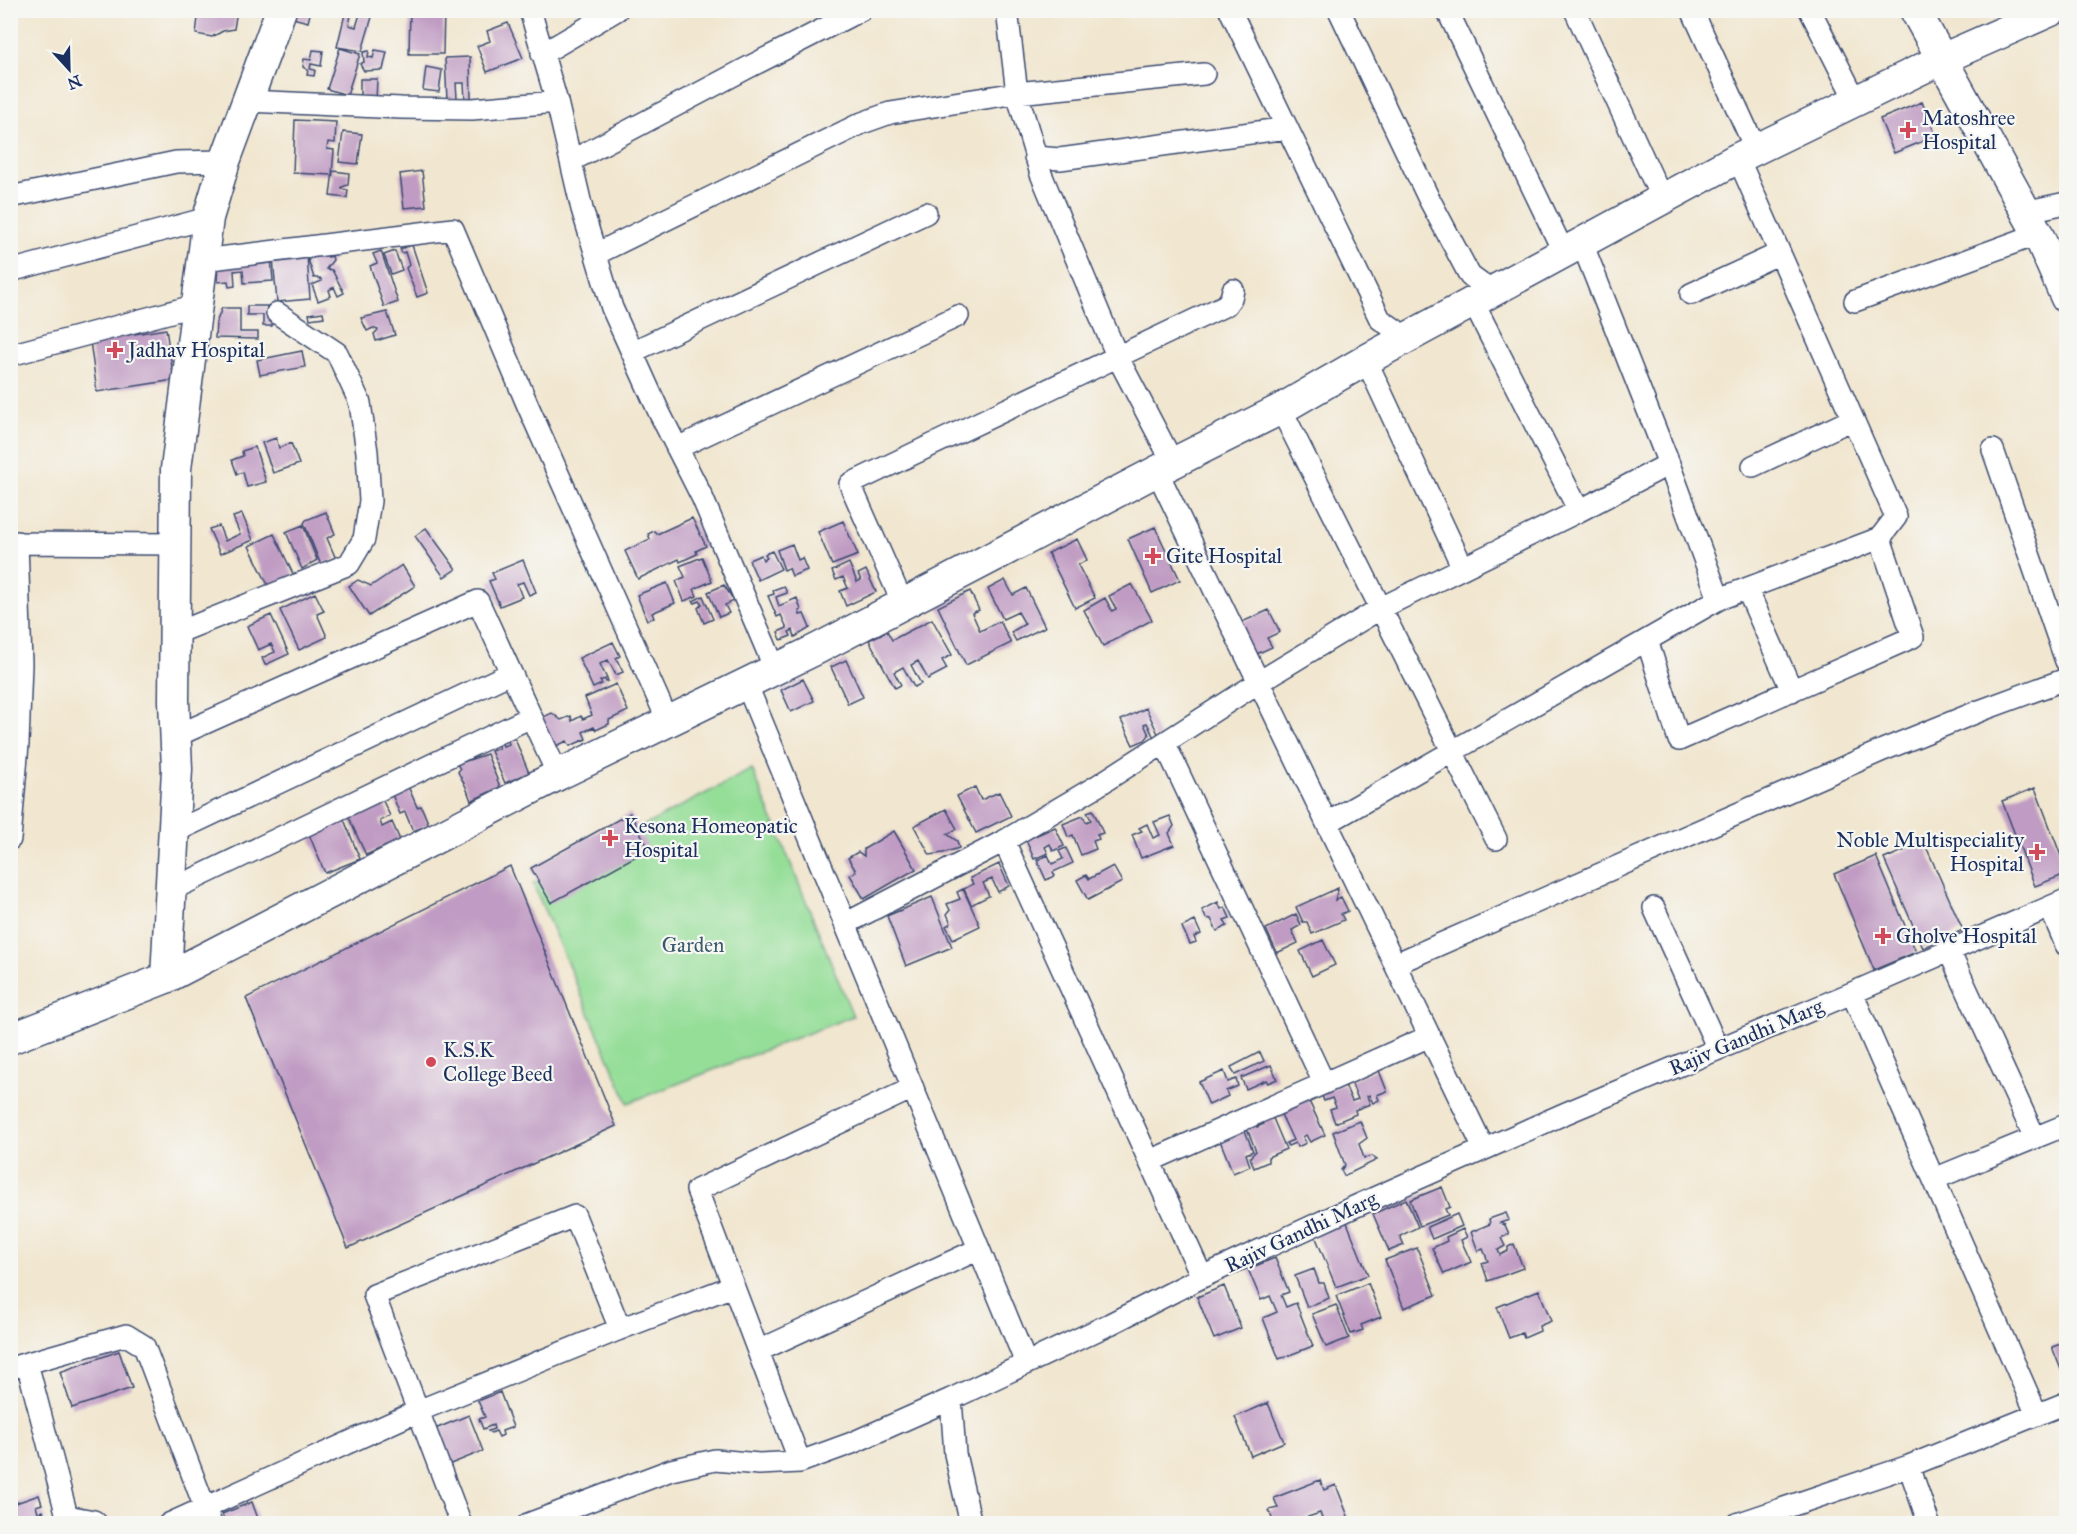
<svg xmlns="http://www.w3.org/2000/svg" width="2077" height="1534" viewBox="0 0 2077 1534" font-family="'IM FELL Great Primer',serif">
<style>
.green{fill:#95de98;stroke:#58867b;stroke-width:1.5}
.building{fill:#c09bc3}
.lines{fill:none;stroke-linecap:round;stroke-linejoin:round}
.street-casing{stroke:#3b4a6f;stroke-width:24}
.secondary-casing{stroke:#3b4a6f;stroke-width:33}
.street{stroke:#fff;stroke-width:21}
.secondary{stroke:#fff;stroke-width:30}
.poi-dot{fill:#d1495b;stroke:#f6f6f2;stroke-width:2}
.labels{text-anchor:middle;dominant-baseline:central;stroke-width:4.5;stroke-linejoin:round;paint-order:stroke}
.poi-label{font-size:21px;fill:#1b2f5e;stroke:#f6f6f2;text-anchor:start}
.park-label{font-size:21px;fill:#3a5b6c;stroke:#f6f6f2}
.street-label{font-size:21px;fill:#1b2f5e;stroke:#f6f6f2}
</style>
<rect width="100%" height="100%" fill="#f6f6f2"/>
<filter id="ink" filterUnits="userSpaceOnUse"><feTurbulence type="fractalNoise" baseFrequency=".0167" numOctaves="2"/><feDisplacementMap in="SourceGraphic" scale="12" xChannelSelector="R" yChannelSelector="G"/><feConvolveMatrix kernelMatrix="1 2 1 2 8 2 1 2 1" color-interpolation-filters="sRGB"/></filter>
<filter id="wash" filterUnits="userSpaceOnUse"><feTurbulence type="fractalNoise" baseFrequency=".008" numOctaves="4" result="noise"/><feDisplacementMap in="SourceGraphic" scale="24" xChannelSelector="R" yChannelSelector="G"/><feGaussianBlur stdDeviation="1.35" result="paint"/><feColorMatrix in="noise" values="0 0 0 0 0 0 0 0 0 0 0 0 0 0 0 0 0 1.4 0 .05"/><feComposite in="paint" operator="in"/></filter>
<g filter="url(#wash)">
<rect width="100%" height="100%" fill="#f1e6cf"/>
<!-- green -->
<path class="green" d="M752,769L853,1016L628,1103L533,884Z"/>
<g id="blocks">
<!-- building -->
<path class="building" d="M199,10H237L234,29L223,31L212,37L196,34Z
M286,10H311L308,22L285,16Z
M346,10L352,11L349,25L356,27L360,14L372,17L362,51L337,47Z
M410,10H444L443,54H409Z
M508,23L523,58L487,72L477,46L490,41L487,31Z
M340,48L360,54L347,95L327,89Z
M313,50L323,51L321,66L311,64L310,69L315,70L314,76L307,75L308,70L303,67L304,59L311,60Z
M375,50L387,52L383,70L364,71L360,64L364,62L363,52L369,51L368,57L373,58Z
M470,57L471,97L465,99L464,83H456L457,98L447,99L445,58Z
M426,67L442,70L439,92L423,90Z
M360,79H377L376,101L360,96Z
M1922,102L1936,136L1894,153L1880,119Z
M295,120L336,122L335,143L328,142L327,149L334,150L332,175L293,173Z
M343,132L362,134L358,164L339,162Z
M333,171L349,173L348,185L342,187V189L348,190L347,198L330,196Z
M422,171L426,206L404,208L400,174Z
M412,245L428,293L417,297L406,268L409,265L405,252L402,253L400,249Z
M381,251L398,302L384,307L370,266L377,263L373,254Z
M395,251L402,270L391,274L384,255Z
M327,254L328,257L332,256L333,260L326,269L332,270L344,293L338,296L334,287L329,290L331,296L318,301L312,285L322,281L320,278H314L308,259Z
M307,255L310,299L277,302L273,258Z
M271,258L273,281L244,283L243,270L234,271L235,286L229,287L228,281L218,282L217,263Z
M247,306H267V314L272,315V326H263V315H247Z
M222,308H240V332H258V339L215,338L216,323Z
M323,312L324,317L310,319L309,314Z
M387,312L395,335L376,341L374,334L378,330L373,328L367,331L361,318Z
M166,329L174,380L97,392L90,341Z
M302,351L305,367L260,375L257,360Z
M276,438L279,448L291,443L299,464L273,473L262,443Z
M255,447L266,482L247,487L243,472L237,474L232,460L243,456L242,451Z
M326,512L335,534L327,538L336,559L321,565L304,523L306,520Z
M242,514L253,540L220,554L209,529L219,526L225,541L240,534L233,517Z
M692,518L706,546L696,551L697,554L680,562L679,559L638,579L625,551L650,539L648,534L654,531L657,534Z
M843,521L858,555L832,565L818,532Z
M303,525L317,560L302,569L286,532Z
M1155,527L1180,580L1152,593L1128,539Z
M426,528L456,569L444,577L415,536Z
M274,534L294,576L269,587L249,546Z
M1077,539L1087,560L1078,565L1095,598L1075,608L1048,553Z
M792,544L798,560L802,558L807,570L792,576L789,568L784,570L777,550Z
M772,551L781,569L758,580L749,560L761,555L763,560L767,558L765,554Z
M702,557L712,581L694,589L697,596L684,601L676,581L685,577L680,566Z
M523,560L536,592L529,595L523,582L517,584L522,597L500,606L489,581L495,579L492,573Z
M849,563L857,582L861,580L858,574L866,570L876,592L846,606L840,591L848,588L843,577L836,580L832,571Z
M402,565L415,586L369,616L349,586L358,580L371,586Z
M1005,580L1013,595L1026,588L1045,627L1016,641L1011,632L1025,624L1018,612L1003,619L988,589Z
M667,583L675,603L652,613L654,618L647,620L637,595Z
M1132,584L1152,620L1103,646L1084,610L1105,598L1112,611L1116,609L1109,596Z
M724,585L734,601L725,605L729,613L719,617L708,592Z
M784,586L787,593L776,597L779,606L797,598L801,610L799,611L800,615L804,614L810,628L795,637L793,630L789,632L791,636L781,640L778,632L787,628L781,615L777,617L768,596L774,594L773,590Z
M970,591L979,610L972,613L980,631L1000,621L1011,643L966,665L938,607Z
M315,593L324,611L317,614L327,637L299,650L280,610Z
M703,596L713,619L704,623L698,608L702,604L700,601L695,603L693,601Z
M1269,610L1280,632L1267,638L1272,647L1248,658L1233,626Z
M271,615L289,654L265,665L262,658L275,652L271,644L258,650L247,626Z
M932,619L952,655L942,660L947,669L928,679L918,661L911,665L921,684L914,687L903,667L894,672L901,685L895,688L869,640L887,631L892,640Z
M613,642L620,656L616,658L623,672L616,675L608,660L600,664L608,681L606,682L605,679L600,681L602,684L593,688L579,658Z
M846,660L863,697L848,704L831,667Z
M803,679L814,701L791,712L781,690Z
M616,684L628,711L609,720V724L596,730L594,727L583,732L586,739L570,746L567,741L552,748L541,718L552,713L561,720L571,716L572,721L581,716L583,719L592,715L585,698Z
M1146,708L1160,738L1155,740L1147,723L1144,724L1149,735L1145,740L1133,745L1121,720Z
M507,739H515L529,773L505,783L491,751L499,748L497,743L501,741L503,746L509,744Z
M487,754L500,787L471,801L466,787L458,772L460,769L457,764Z
M408,786L417,807L421,806L429,825L413,831L405,812L400,814L391,792Z
M975,787L981,800L999,792L1011,816L976,833L957,796Z
M2035,788L2066,869V874L2035,886L2002,801Z
M382,799L390,816L380,821L382,827L392,822L400,840L366,855L347,814Z
M946,809L957,829L947,834L957,841L959,848L943,853L930,855L914,826Z
M1093,810L1103,833L1097,835L1099,839L1093,841L1096,849L1081,855L1073,835L1068,837L1063,824L1083,816L1086,822L1091,820L1087,812Z
M630,813L649,849L551,903L531,868Z
M1170,816L1174,826L1169,833L1174,845L1141,858L1132,835L1142,831L1139,828L1147,824L1153,838L1160,835L1154,822Z
M343,817L360,859L325,873L308,832Z
M1055,827L1064,846L1053,851L1050,844L1045,847L1048,853L1034,859L1026,840Z
M894,831L916,869L864,899L850,875L856,871L848,858L858,852L864,856V849Z
M1924,842L1963,930L1923,948L1884,859Z
M1066,848L1073,863L1053,872L1055,876L1046,880L1037,860L1048,855L1052,864L1063,859L1059,851Z
M1876,856L1916,952L1874,970L1834,874Z
M999,864L1009,886L998,892L992,879L983,883L989,896L971,905L964,889L973,884L970,878Z
M510,866L616,1126L348,1248L246,998Z
M1113,866L1122,882L1088,900L1077,880L1086,875L1089,879Z
M1338,888L1335,900L1341,897L1348,911L1341,914L1344,920L1312,934L1307,922H1303L1296,907Z
M963,889L980,926L953,939L946,926L951,923L947,914L950,910L947,904L960,899L957,892Z
M932,897L952,947L906,966L887,916Z
M1218,902L1221,909L1225,907L1230,918L1224,920L1227,926L1217,931L1211,919L1206,918L1202,910Z
M1296,914L1301,925L1292,930L1298,943L1277,953L1266,929Z
M1195,921L1201,934L1194,937L1196,942L1190,944L1182,927Z
M1323,940L1335,965L1312,976L1300,951Z
M1260,1052L1264,1061L1235,1075L1231,1067Z
M1271,1065L1277,1079L1268,1083L1266,1080L1246,1089L1241,1078Z
M1378,1068L1387,1091L1377,1095L1379,1100L1373,1103L1369,1095L1367,1096L1370,1104L1355,1110L1356,1114L1335,1123L1330,1109L1336,1107L1332,1098L1324,1101L1321,1093L1344,1083L1352,1101L1358,1099L1350,1080Z
M1224,1071L1228,1082L1236,1079L1238,1086L1226,1091L1228,1096L1209,1105L1199,1082Z
M1307,1097L1325,1135L1310,1142L1306,1135L1303,1137L1306,1143L1298,1147L1295,1143L1288,1146L1286,1143L1293,1140L1279,1110Z
M1272,1116L1286,1149L1268,1157V1162L1254,1168L1250,1157L1256,1151L1246,1126L1253,1123L1257,1127L1264,1124L1263,1120Z
M1360,1121L1367,1138L1359,1144L1364,1158L1371,1156L1377,1160L1344,1176L1341,1170L1345,1165L1333,1132Z
M1244,1128L1253,1151L1246,1154L1250,1166L1233,1173L1219,1138Z
M1442,1187L1450,1207L1445,1209L1448,1215L1420,1226L1410,1200Z
M1406,1199L1418,1227L1400,1236L1404,1245L1389,1251L1373,1214Z
M1506,1213L1509,1220L1500,1223L1505,1225L1509,1234L1501,1238L1505,1246L1498,1250L1500,1255L1508,1251V1247L1514,1244L1523,1268L1488,1281L1482,1263L1488,1261L1483,1249L1478,1251L1471,1232L1490,1224L1489,1219Z
M1457,1214L1462,1226L1432,1239L1427,1227Z
M1346,1220L1368,1275L1336,1287L1314,1233Z
M1463,1229L1467,1237L1461,1240L1471,1262L1444,1274L1432,1248L1447,1241L1446,1237Z
M1417,1248L1436,1295L1404,1308L1385,1260Z
M1275,1258L1289,1292L1281,1295L1286,1307L1296,1303L1313,1346L1279,1359L1263,1318L1277,1312L1270,1296L1261,1300L1248,1269Z
M1314,1269L1319,1283H1324L1329,1298L1307,1307L1295,1276Z
M1368,1283L1381,1317L1361,1325L1363,1330L1351,1334L1336,1296Z
M1224,1286L1241,1328L1214,1339L1197,1297Z
M1539,1290L1551,1321L1539,1326L1540,1331L1524,1338L1522,1333L1509,1338L1497,1307Z
M1336,1305L1349,1338L1326,1347L1312,1314Z
M2066,1342V1382L2052,1347Z
M119,1351L132,1388L72,1408L60,1372Z
M500,1392L513,1427L502,1431L503,1435L499,1437L496,1431L491,1433L488,1431L494,1429L493,1425L483,1429L479,1419L485,1417L478,1401Z
M1268,1403L1284,1442L1251,1456L1235,1417Z
M469,1415L483,1451L448,1465L435,1429Z
M1320,1480L1324,1490L1336,1485L1351,1524H1324L1320,1513L1299,1520L1300,1524H1274L1269,1510L1278,1508L1274,1498Z
M39,1495L42,1504L36,1506L38,1513L43,1511L46,1519L35,1524H10V1505Z
M252,1502L260,1524H240L238,1517L225,1522L222,1514Z"/>
</g>
</g>
<g filter="url(#ink)">
<use href="#blocks" fill-opacity="0" stroke="#3b4a6f" stroke-width="1.5"/>
<g class="lines">
<defs>
<path id="street" d="M530,10L557,102L582,209L612,308L659,412L702,497L775,669
M1007,10L1017,93L1041,174L1117,356L1173,463
M1230,10L1380,319L1407,338
M1339,10L1428,197L1470,276L1492,292
M1447,10L1564,253
M1575,10L1662,199
M1692,10L1756,150
M1810,10L1856,101
M542,54L617,10
M247,101L401,108L472,109L557,102
M1035,157L1060,159L1287,128
M571,161L749,67L861,10
M10,197L176,162L225,161
M2024,212L2066,203
M1582,243L1669,464L1719,599
M596,254L862,123L890,113L1017,93L1204,74
M203,260L453,229L528,406L668,721
M10,271L208,218
M1691,294L1780,253
M1855,301L2038,234
M1473,302L1579,511
M632,352L926,213
M10,355L197,305
M1366,360L1463,568
M1281,409L1496,839
M677,448L958,316
M1993,450L2066,661
M1753,466L1853,419
M1157,471L1484,1149
M10,543L175,544
M1747,589L1792,691
M903,604L850,484L1226,305L1231,298L1233,290
M174,634L349,564L364,539L370,501L367,452L360,403L337,353L277,313
M1647,640L1679,740L1913,637L1880,538
M746,683L1026,1363
M176,736L478,601L558,775
M1165,744L1324,1083
M1327,823L1719,599L1880,538L1896,517L1738,158
M174,832L511,673
M10,839L18,744L21,664L17,542
M1004,841L1202,1277
M171,890L531,717
M2050,907L2066,945
M1654,908L1718,1049
M845,924L1004,841L1097,786L1259,682L1381,608L1579,511L1669,464
M1949,951L2035,1138
M1395,964L1883,750L1982,710L2066,679
M1852,993L2037,1415
M1150,1161L1430,1036
M1934,1179L2066,1125
M758,1351L979,1249
M27,1363L67,1516L94,1521L97,1524
M10,1368L126,1335L144,1346L211,1524
M951,1399L955,1454L971,1524
M800,1462L697,1190L913,1088
M1909,1466L1929,1524
M169,1524L418,1411L620,1329L733,1286
M461,1524L374,1295L575,1216L620,1329
M528,1524L671,1470L715,1460L759,1464L800,1462L852,1443L951,1399L1110,1324L1202,1277L1354,1207L1566,1113L1852,993L2066,900
M1737,1524L1909,1466L2066,1403"/>
<path id="secondary" d="M1915,10L2038,234L2066,298
M166,978L558,775L817,649L1157,471L1281,409L1366,360L1738,158L1942,59L2053,10
M10,1039L166,978L177,769L174,701L176,469L208,218L225,161L281,10"/>
</defs>
<!-- street casing -->
<use href="#street" class="street-casing"/>
<!-- secondary casing -->
<use href="#secondary" class="secondary-casing"/>
<!-- street -->
<use href="#street" class="street"/>
<!-- secondary -->
<use href="#secondary" class="secondary"/>
</g>
</g>
<!-- markers -->
<g class="poi-dot">
<path d="M1905 121h6v6h6v6h-6v6h-6v-6h-6v-6h6z"/>
<path d="M112 341h6v6h6v6h-6v6h-6v-6h-6v-6h6z"/>
<path d="M1150 547h6v6h6v6h-6v6h-6v-6h-6v-6h6z"/>
<path d="M607 829h6v6h6v6h-6v6h-6v-6h-6v-6h6z"/>
<path d="M2034 843h6v6h6v6h-6v6h-6v-6h-6v-6h6z"/>
<path d="M1880 927h6v6h6v6h-6v6h-6v-6h-6v-6h6z"/>
<circle cx="431" cy="1062" r="6"/>
</g>
<g class="labels">
<!-- poi labels -->
<g class="poi-label">
<text x="1922" y="118">Matoshree<tspan x="1922" dy="24">Hospital</tspan></text>
<text x="128" y="350">Jadhav Hospital</text>
<text x="1166" y="556">Gite Hospital</text>
<text x="624" y="826">Kesona Homeopatic<tspan x="624" dy="24">Hospital</tspan></text>
<text x="2024" y="840" text-anchor="end">Noble Multispeciality<tspan x="2024" dy="24">Hospital</tspan></text>
<text x="1896" y="936">Gholve Hospital</text>
<text x="443" y="1050">K.S.K<tspan x="443" dy="24">College Beed</tspan></text>
</g>
<!-- park labels -->
<g class="park-label">
<text x="693" y="945">Garden</text>
</g>
<!-- street labels -->
<g class="street-label">
<text transform="translate(1746 1037) rotate(-23)">Rajiv Gandhi Marg</text>
<text transform="translate(1301 1232) rotate(-25)">Rajiv Gandhi Marg</text>
</g>
</g>
<!-- margin -->
<rect width="2077" height="1534" fill="none" stroke="#f6f6f2" stroke-width="36"/>
<!-- north arrow -->
<g transform="translate(69 69) rotate(158)" stroke="#f6f6f2" stroke-width="4.5" paint-order="stroke">
<path d="M0-4.5L10 22L0 15L-10 22Z" fill="#1b2f5e"/>
<text y="-9" font-size="16" font-weight="bold" text-anchor="middle" fill="#1b2f5e">N</text>
</g>
</svg>
